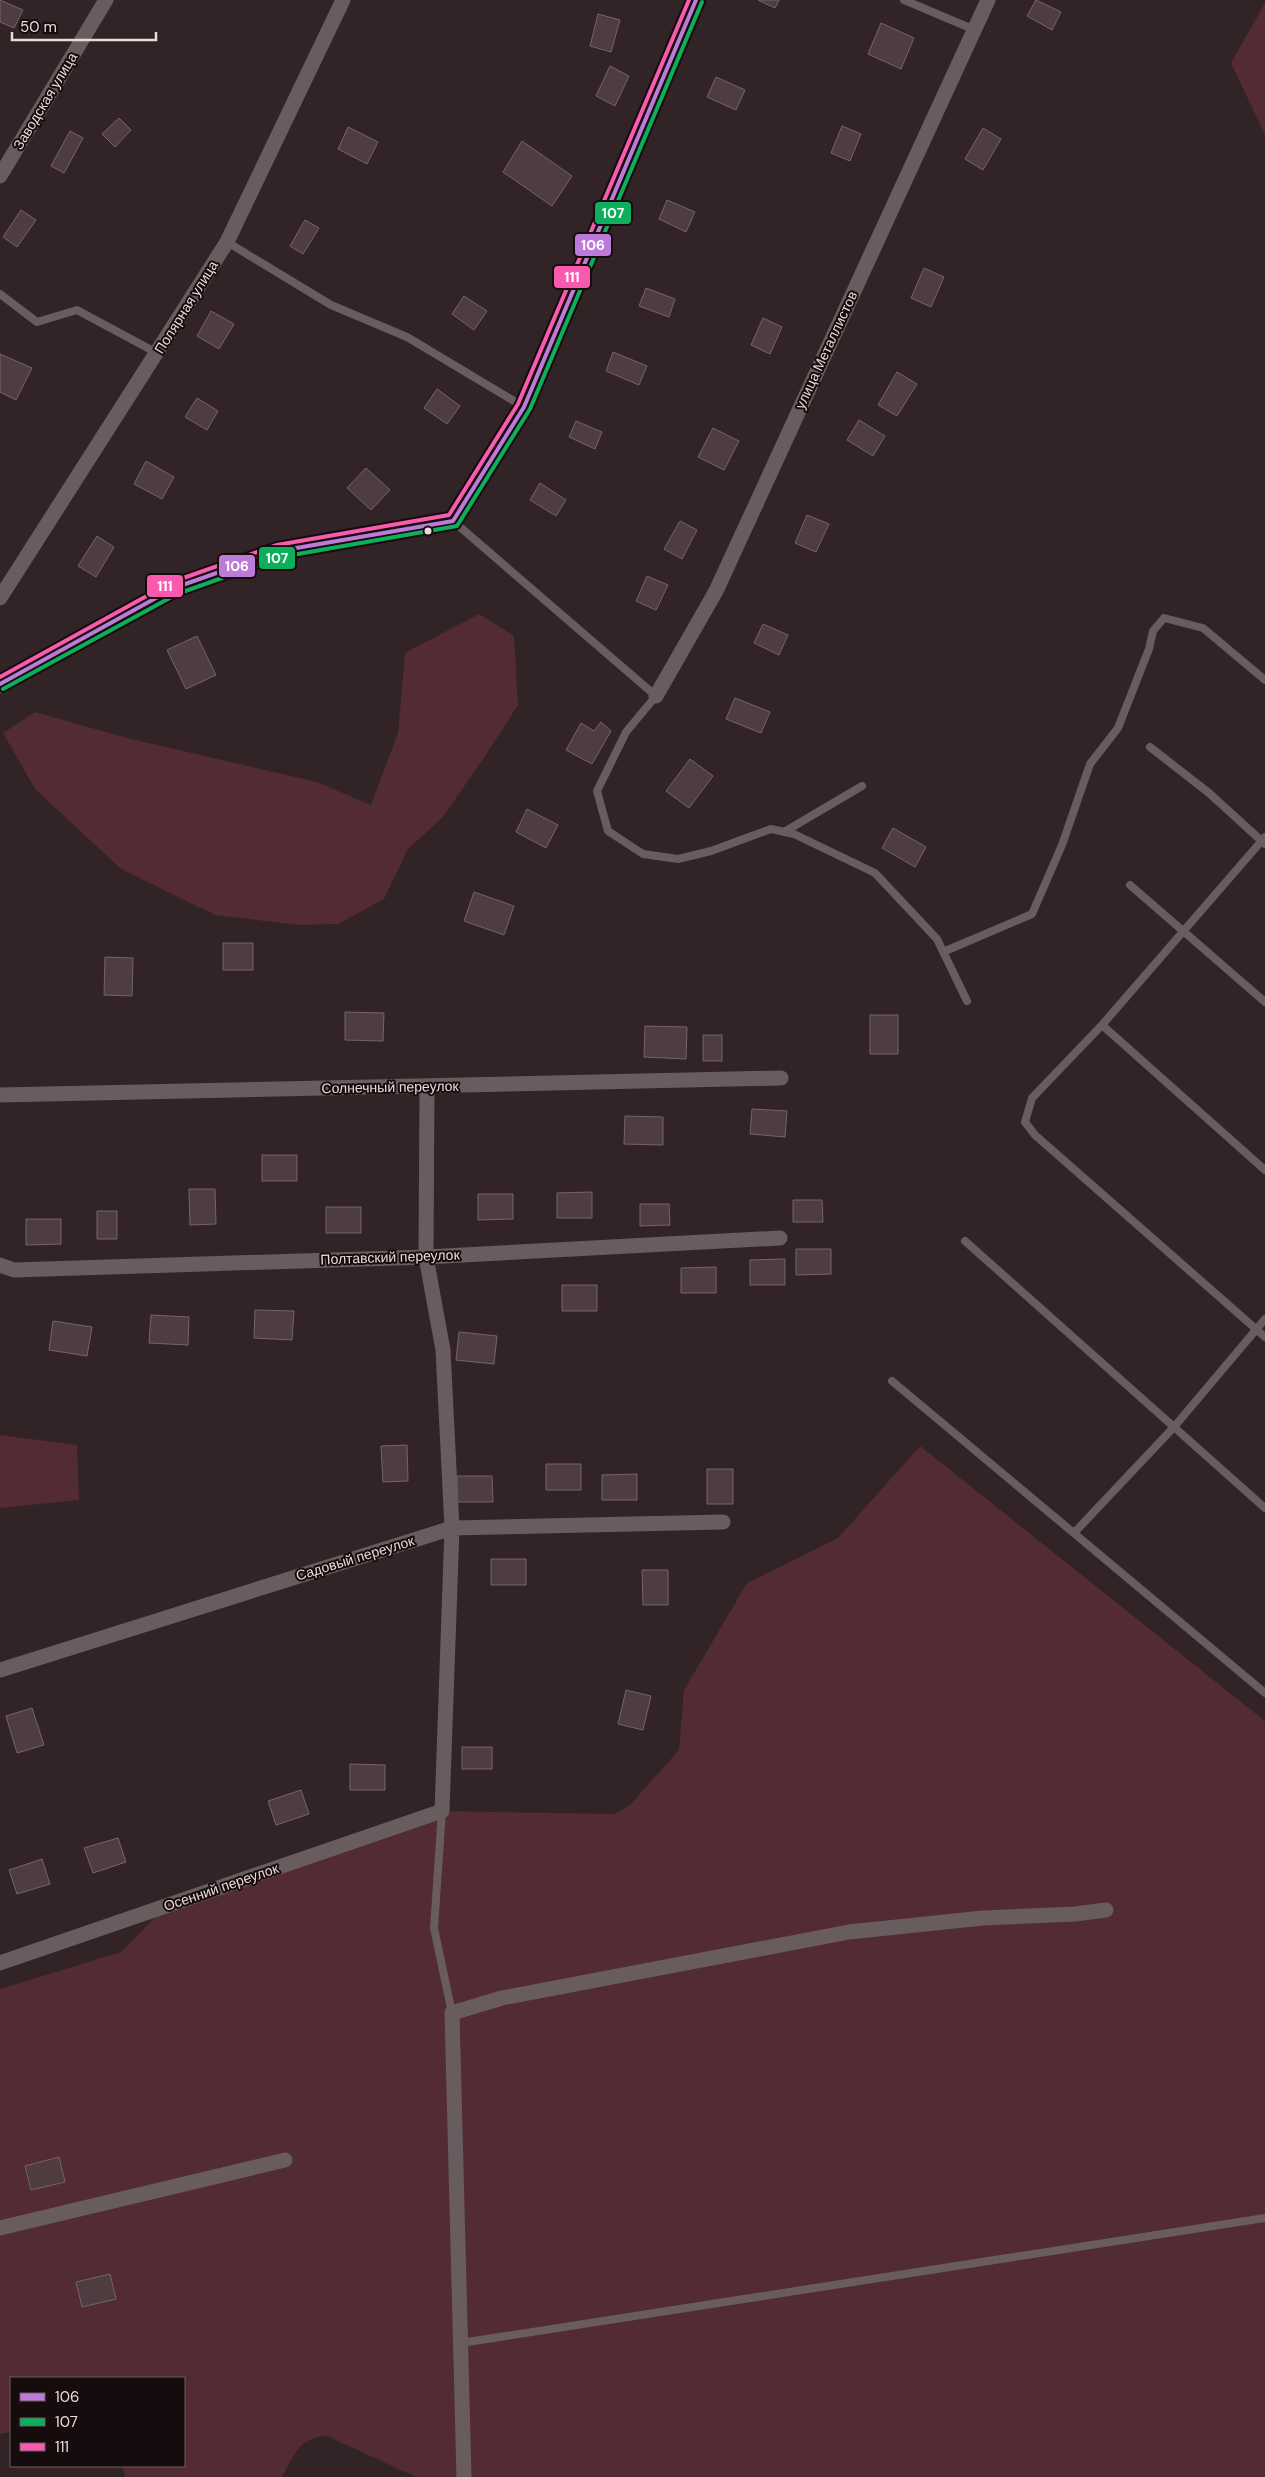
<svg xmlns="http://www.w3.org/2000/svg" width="1265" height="2477" viewBox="0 0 1265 2477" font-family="'DM Sans',sans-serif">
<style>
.green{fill:#522b34}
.building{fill:#4f3c40;stroke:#726668}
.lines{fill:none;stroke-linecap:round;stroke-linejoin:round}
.service{stroke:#685c5e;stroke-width:8}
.minor{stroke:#685c5e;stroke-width:15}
.tertiary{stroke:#685c5e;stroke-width:19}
.bus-1-casing{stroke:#160b0d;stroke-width:8}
.bus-2-casing{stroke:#160b0d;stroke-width:8}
.bus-3-casing{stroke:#160b0d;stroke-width:8}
.bus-1{stroke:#bd7bd9;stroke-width:4}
.bus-2{stroke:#0daf5c;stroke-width:4}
.bus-3{stroke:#f75aaf;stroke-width:4}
.bus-dot{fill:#ecd9dc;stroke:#160b0d;stroke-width:2}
.labels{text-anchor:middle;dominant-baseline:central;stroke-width:4;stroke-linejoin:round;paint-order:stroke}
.street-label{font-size:14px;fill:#ecd9dc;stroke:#160b0d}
.line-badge{stroke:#160b0d;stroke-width:2}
.badge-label{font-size:14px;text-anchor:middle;font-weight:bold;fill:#fff}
</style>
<rect width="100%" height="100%" fill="#312326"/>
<!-- green -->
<path class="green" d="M1265,3V135L1231,63Z
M479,614L514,636L518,705L484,758L442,818L408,849L384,899L338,924L299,925L215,915L121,869L35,789L3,733L35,712L127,738L317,782L371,805L398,733L405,653Z
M0,1435L77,1445L79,1500L0,1508Z
M920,1446L1265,1721V2477H416L327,2436C298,2438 295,2454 282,2477H125L122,2466H184V2378H11V2432L0,2434V1989L121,1952L166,1906L442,1811L615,1814L630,1805L679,1750L684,1690L747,1583L838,1538Z"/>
<!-- building -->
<path class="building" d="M0,0L23,10L14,28L0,22Z
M758,0H779L775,8Z
M1036,0L1061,12L1052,30L1027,16Z
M598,14L620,20L611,52L590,46Z
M881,23L914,38L901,69L868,54Z
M610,66L629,76L615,106L596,96Z
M716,77L745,90L736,110L707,97Z
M119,118L131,130L115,147L102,134Z
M842,126L861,134L850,161L831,153Z
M348,127L378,142L367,164L338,149Z
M983,128L1001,139L983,170L965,159Z
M70,131L83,138L64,173L51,166Z
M522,141L572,176L552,206L503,172Z
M667,200L695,212L686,232L659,219Z
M21,210L36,220L17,247L3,237Z
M305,220L319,228L303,254L290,246Z
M924,268L944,277L931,307L911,298Z
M646,288L675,299L669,317L639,306Z
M464,296L487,311L474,330L452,314Z
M211,311L234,324L219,349L197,336Z
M763,318L782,327L770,354L751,345Z
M613,352L647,366L639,385L606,371Z
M0,354L32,368L16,400L0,392Z
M897,372L917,384L897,416L878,405Z
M437,389L460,406L447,424L424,408Z
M197,398L218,411L207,430L185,417Z
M859,420L885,436L873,456L847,440Z
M576,421L602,432L595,449L569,437Z
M713,428L739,441L724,470L698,457Z
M146,461L174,477L162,499L134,484Z
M366,468L390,490L371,510L347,488Z
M540,483L566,500L556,516L530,500Z
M807,515L829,524L816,552L795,543Z
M680,521L697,530L682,559L664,549Z
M97,536L114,547L96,577L78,566Z
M647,576L668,585L656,610L636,601Z
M763,624L788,635L779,655L754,643Z
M197,636L216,675L186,689L167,650Z
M735,698L770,712L761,733L726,719Z
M601,722L611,731L592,764L566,750L581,723L594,731Z
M690,759L713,776L689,808L666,791Z
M527,809L558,825L546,848L516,832Z
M893,828L926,847L915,867L882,848Z
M474,892L514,906L504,935L464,921Z
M223,943H253V970H223Z
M105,957L133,958L132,996L104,995Z
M345,1012L384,1013L383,1041L345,1040Z
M870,1015H898V1054H870Z
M645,1026L687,1027L686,1059L644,1057Z
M703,1035H722V1061H703Z
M752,1109L787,1111L785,1137L750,1134Z
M625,1116L663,1117V1145L624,1144Z
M262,1155H297V1181H262Z
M189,1189H215L216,1224L190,1225Z
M592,1192V1218H557V1193Z
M478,1194H513V1219L478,1220Z
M793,1200H822L823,1222H793Z
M640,1204H669L670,1225L640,1226Z
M326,1207H361V1233H326Z
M97,1211H117V1239H97Z
M26,1219H61V1244L26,1245Z
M796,1249H831V1274L796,1275Z
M785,1259V1285H750V1260Z
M716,1267V1293H681V1268Z
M562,1285H597V1311H562Z
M255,1310L294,1311L292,1340L254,1338Z
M151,1315L189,1317L188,1345L149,1343Z
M53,1321L92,1327L87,1356L49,1350Z
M459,1332L497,1336L494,1364L456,1360Z
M407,1445L408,1481L383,1482L381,1446Z
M546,1464H581V1490H546Z
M707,1469H733V1504H707Z
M637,1474V1500H602V1475Z
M457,1476H492L493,1502H457Z
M491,1559H526V1585H491Z
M642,1570H668V1605H643Z
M626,1690L651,1696L643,1730L618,1724Z
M32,1708L44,1745L17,1753L6,1716Z
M462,1747H492V1769H462Z
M350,1764L385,1765V1790H350Z
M301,1790L309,1814L276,1825L268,1801Z
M118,1838L126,1862L93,1873L84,1848Z
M42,1859L50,1884L17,1894L9,1870Z
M59,2157L65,2182L31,2190L25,2166Z
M110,2274L116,2299L82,2307L76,2282Z"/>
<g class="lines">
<!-- service -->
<path class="service" d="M904,0L975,30
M227,242L331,305L407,337L524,407
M0,294L37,322L77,310L157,353
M453,521L656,696L626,732L597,791L608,831L643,854L678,859L711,851L771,829L794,834L875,873L937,939L967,1001
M1150,747L1209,793L1265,844
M784,832L862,786
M1265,837L1102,1025L1032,1098L1025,1122L1035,1135L1265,1337
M1130,885L1265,1002
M943,952L1032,914L1062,845L1090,764L1118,728L1149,649L1153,631L1164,618L1203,628L1265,680
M1102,1025L1265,1170
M965,1241L1265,1508
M892,1381L1265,1693
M1074,1533L1174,1427L1265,1319
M442,1811L434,1928L452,2013
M461,2343L1265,2218"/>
<!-- minor -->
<path class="minor" d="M0,176L106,0
M0,598L227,242L343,0
M656,696L716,591L988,0
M0,1095L781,1078
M0,1265L14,1270L426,1257L780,1238
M0,1670L452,1528L723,1522
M0,1963L442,1811L452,1528L443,1350L426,1257L427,1086
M0,2228L285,2160
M464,2477L452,2013L502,1998L849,1932L983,1918L1075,1914L1106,1910"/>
<!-- tertiary -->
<path class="tertiary" d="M0,684L174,588L279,551L453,521L524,407L696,0"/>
<defs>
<path id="bus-1" d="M0,684L174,588L279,551L453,521L524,407L696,0"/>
<path id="bus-2" d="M3,689L177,594L281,557L457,526L530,409L702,2"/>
<path id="bus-3" d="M0,677L172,582L277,545L449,515L518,404L689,0"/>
</defs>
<!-- bus-1 casing -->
<use href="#bus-1" class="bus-1-casing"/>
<!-- bus-2 casing -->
<use href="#bus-2" class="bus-2-casing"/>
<!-- bus-3 casing -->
<use href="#bus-3" class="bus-3-casing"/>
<!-- bus-1 -->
<use href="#bus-1" class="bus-1"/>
<!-- bus-2 -->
<use href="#bus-2" class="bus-2"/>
<!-- bus-3 -->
<use href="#bus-3" class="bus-3"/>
</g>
<!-- markers -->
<circle class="bus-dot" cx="428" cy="531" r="4.5"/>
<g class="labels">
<!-- street labels -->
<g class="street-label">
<text transform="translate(45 101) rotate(-59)">Заводская улица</text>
<text transform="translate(186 307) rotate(-58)">Полярная улица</text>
<text transform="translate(826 350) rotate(-65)">улица Металлистов</text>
<text transform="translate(390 1087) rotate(-1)">Солнечный переулок</text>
<text transform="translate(390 1257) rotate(-2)">Полтавский переулок</text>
<text transform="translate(355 1558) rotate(-17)">Садовый переулок</text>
<text transform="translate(221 1887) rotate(-19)">Осенний переулок</text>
</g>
</g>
<g class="line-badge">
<rect x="594" y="201" width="38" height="24" rx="5" fill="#0daf5c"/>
<rect x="574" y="233" width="38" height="24" rx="5" fill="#bd7bd9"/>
<rect x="553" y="265" width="38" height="24" rx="5" fill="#f75aaf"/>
<rect x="258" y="546" width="38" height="24" rx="5" fill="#0daf5c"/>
<rect x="218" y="554" width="38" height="24" rx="5" fill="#bd7bd9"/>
<rect x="146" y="574" width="38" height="24" rx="5" fill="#f75aaf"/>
</g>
<g class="badge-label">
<text x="613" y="218">107</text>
<text x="593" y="250">106</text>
<text x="572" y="282">111</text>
<text x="277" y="563">107</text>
<text x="237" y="571">106</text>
<text x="165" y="591">111</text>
</g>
<!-- legend -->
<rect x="10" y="2377" width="175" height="90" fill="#160b0d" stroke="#6c5d60"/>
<rect x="20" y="2393" width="25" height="8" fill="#bd7bd9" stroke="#6c5d60"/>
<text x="55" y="2402" font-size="15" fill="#ecd9dc">106</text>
<rect x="20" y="2418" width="25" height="8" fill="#0daf5c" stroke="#6c5d60"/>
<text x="55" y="2427" font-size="15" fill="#ecd9dc">107</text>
<rect x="20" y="2443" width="25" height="8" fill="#f75aaf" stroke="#6c5d60"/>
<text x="55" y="2452" font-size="15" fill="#ecd9dc">111</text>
<!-- scale -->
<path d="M12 32v8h144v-8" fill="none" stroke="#ecd9dc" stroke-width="2.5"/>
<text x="20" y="32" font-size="15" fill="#ecd9dc" stroke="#160b0d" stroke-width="4" paint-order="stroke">50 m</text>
</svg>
